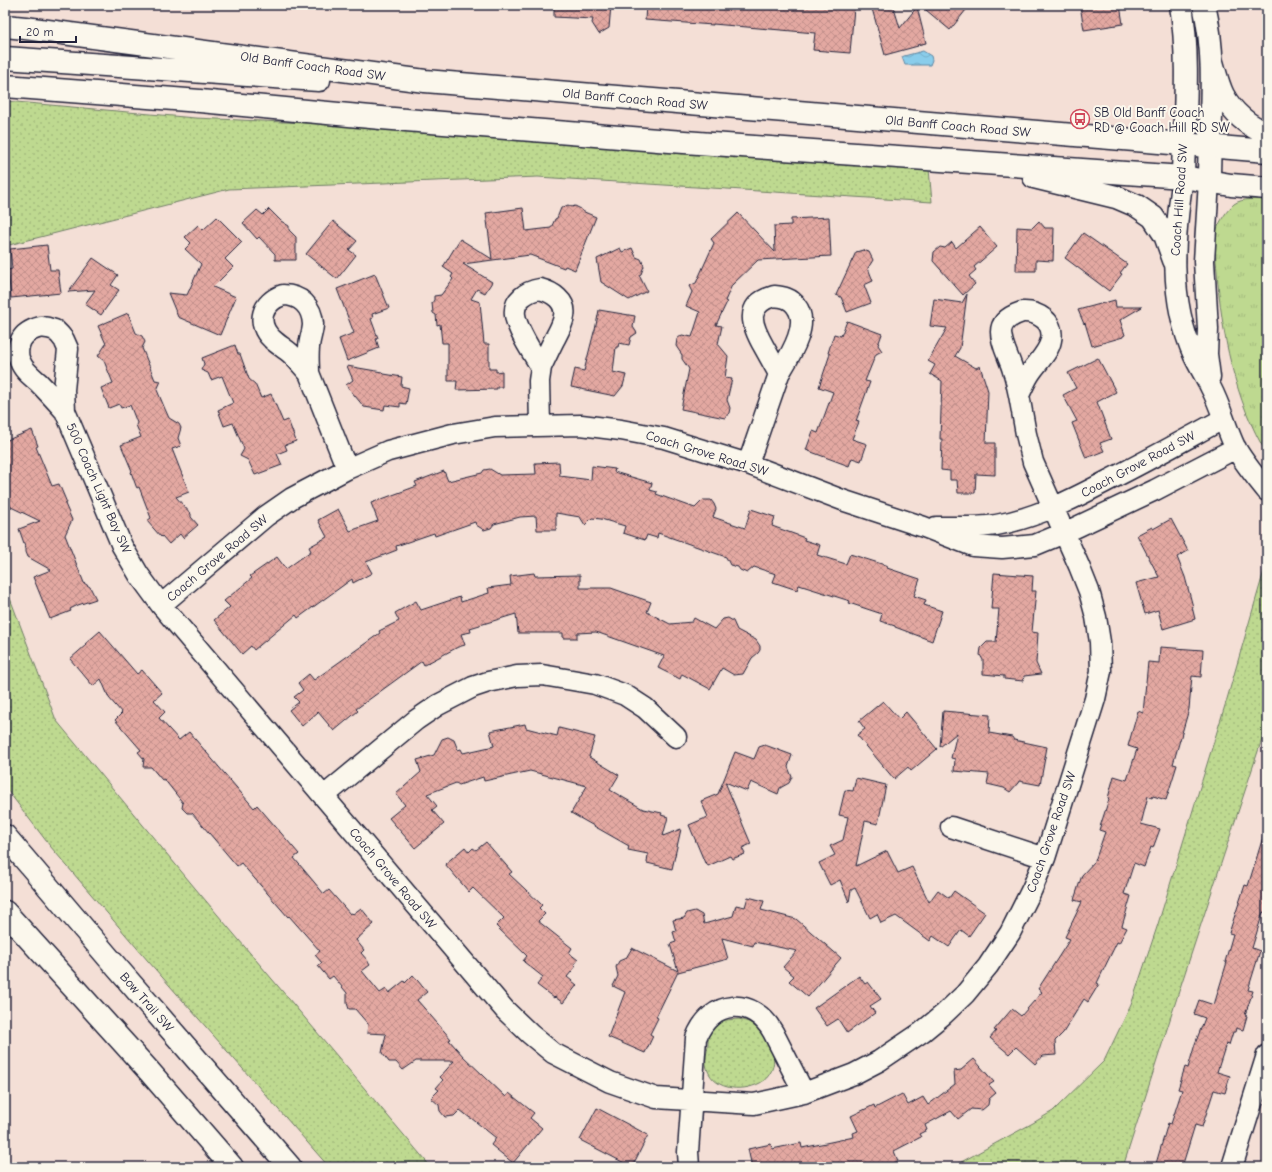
<svg xmlns="http://www.w3.org/2000/svg" width="1272" height="1172" viewBox="0 0 1272 1172" font-family="'Comic Neue',sans-serif">
<style>
.grass{fill:url(#grass-dots);stroke:#707e66}
.park{fill:url(#park-tufts);stroke:#707e66}
.water{fill:url(#water-waves);stroke:#6089a5}
.building{fill:url(#building-cross-hatch);stroke:#22223b}
.lines{fill:none;stroke-linecap:round;stroke-linejoin:round}
.minor-casing{stroke:#22223b;stroke-width:23}
.tertiary-casing{stroke:#22223b;stroke-width:25}
.secondary-casing{stroke:#22223b;stroke-width:25}
.minor{stroke:#fbf7ec;stroke-width:20}
.tertiary{stroke:#fbf7ec;stroke-width:22}
.secondary{stroke:#fbf7ec;stroke-width:22}
.labels{text-anchor:middle;dominant-baseline:central;stroke-width:4;stroke-linejoin:round;paint-order:stroke}
.street-label{font-size:13px;fill:#22223b;stroke:#fbf7ec}
.poi-label{font-size:13px;fill:#22223b;stroke:#fbf7ec;text-anchor:start}
</style>
<defs>
<pattern id="grass-dots" width="8" height="8" patternUnits="userSpaceOnUse"><rect width="8" height="8" fill="#bed990"/><path d="M2 2h.1M6 6h.1" fill="none" stroke="#a3ba7d" stroke-width="1.8" stroke-linecap="round"/></pattern>
<pattern id="park-tufts" width="24" height="20" patternUnits="userSpaceOnUse"><rect width="24" height="20" fill="#bed990"/><path d="M3 7l-1-3M5 7V3M7 7l1-3M15 17l-1-3M17 17v-4M19 17l1-3" fill="none" stroke="#a3ba7d"/></pattern>
<pattern id="water-waves" width="16" height="10" patternUnits="userSpaceOnUse"><rect width="16" height="10" fill="#8acdeb"/><path d="M0 5q4-4 8 0t8 0" fill="none" stroke="#77b0ca"/></pattern>
<pattern id="building-cross-hatch" width="8" height="8" patternUnits="userSpaceOnUse"><rect width="8" height="8" fill="#e3a8a1"/><path d="M0 0l8 8M0 8l8-8" fill="none" stroke="#c2908c"/></pattern>
</defs>
<rect width="100%" height="100%" fill="#f4dfd6"/>
<filter id="ink" filterUnits="userSpaceOnUse"><feTurbulence type="fractalNoise" baseFrequency=".025" numOctaves="2"/><feDisplacementMap in="SourceGraphic" scale="8" xChannelSelector="R" yChannelSelector="G"/><feConvolveMatrix kernelMatrix="1 2 1 2 8 2 1 2 1" color-interpolation-filters="sRGB"/></filter>
<g filter="url(#ink)">
<!-- grass -->
<path class="grass" d="M5,101L195,118L417,128L929,169L932,202L538,177L229,189L5,246Z
M1266,564H1267V724L1181,985L1123,1167H952L1033,1123L1053,1111L1104,1061L1131,1005L1158,924L1227,699Z
M5,585L56,720L195,888L431,1167H329L148,961L50,846L5,787Z
M739,1019C745,1021 751,1022 756,1026C761,1030 764,1035 766,1041C768,1045 772,1050 773,1055C776,1065 770,1078 760,1083C741,1093 710,1090 706,1064C705,1059 707,1051 708,1046C708,1039 708,1031 713,1025C718,1019 731,1020 739,1019Z"/>
<!-- park -->
<path class="park" d="M1267,200V454C1235,402 1221,331 1217,271C1216,260 1213,239 1217,229C1220,221 1227,210 1234,204C1242,198 1258,199 1267,200Z"/>
<!-- water -->
<path class="water" d="M923,51L931,56L932,60L930,65H905L902,57L904,56Z"/>
<!-- building -->
<path class="building" d="M554,5H611L609,28L599,34L592,23L593,19L554,17Z
M646,5H838V7L854,8L850,53L813,50L815,33L713,24V25L645,20Z
M871,5H893L900,28L917,7L926,43L917,45L918,46L885,55Z
M920,5H970L950,30Z
M1080,5H1120L1123,24L1084,30Z
M568,205L572,207L575,206L581,209L582,211L596,217L575,270L565,266L564,268L530,255L463,264L492,282L485,293L477,289L471,299L480,302L484,344H489V369H496V372L502,371V387H497V389L456,390L457,381H448V343H442L440,324L437,325L436,315L433,313L432,303L434,300V296L441,295L453,279L451,277L453,274L443,267L460,239L492,259L486,213L523,208L526,231L551,228L555,219L557,218L561,208Z
M269,209L281,221L289,226V230L296,237V260H275V254L259,237L257,239L243,223L257,210L263,215Z
M738,213L775,252L774,226L791,225V219L829,217L831,256L758,260L732,285L725,301L727,302L716,325L722,326L718,344L728,356L725,378L732,379L727,400L730,408L729,413L725,418L681,409L689,369L682,359V355L676,346L677,339L682,335L692,337L700,312L686,306L692,292L689,286L696,283L714,243L711,239Z
M217,217L242,242L225,259L233,267L213,287L236,297L220,335L178,317L168,293L187,295L201,264L185,249L191,243L185,237L198,225L203,230Z
M333,221L357,241L349,250L356,255L337,279L306,254Z
M1039,221L1045,228H1054L1053,261L1036,260V271H1016L1017,227L1032,228Z
M980,227L997,247L974,267L976,270L969,276L975,284L963,295L933,261L934,252L940,247L945,248L952,242L956,248Z
M1083,233L1127,264L1120,273L1122,274L1109,291L1065,258Z
M47,245L50,270H58L61,293L11,298L8,270L12,269L10,249Z
M620,248L622,252L632,248L636,257L641,259L644,266L641,274L639,275L647,291L629,300L601,282L597,259Z
M863,250L869,252L873,260L868,268L873,281L864,285L871,303L847,312L841,297L836,295L856,252Z
M93,258L118,275L111,285L119,290L101,315L85,304L95,290L68,292Z
M375,274L389,308L372,314L373,318L371,319L378,338L376,339L379,348L347,361L339,339L354,333L337,289Z
M967,294L960,348L955,356L976,368L980,366L988,391L986,443H995V475L976,474L975,493H958L957,480H950V471L941,470L942,439H940L942,381L930,374L935,365L928,361L947,328L930,326L934,299L962,303Z
M1115,300L1116,307H1142L1120,320L1125,335L1123,336V337L1092,346L1085,323L1084,324L1078,310Z
M599,310L635,316L633,327L637,333L631,337L629,345L619,343L618,347H616L613,372L626,375L623,386L615,396L571,387L575,369L584,371L594,332L595,330Z
M128,313L136,333L142,336L145,342L142,348L155,380L161,381L157,390L165,409L169,418L179,424L181,428L178,438L181,446L172,449L189,492L176,497L191,514V517L198,525L183,538L180,534L169,544L162,536L161,537L147,521L151,518L139,487L137,488L136,486L131,472L132,471L121,445L141,437L136,425L137,423L130,405L121,408L119,404L109,408L101,388L113,383L104,361L98,356L106,344L98,326Z
M847,321L882,334L878,345L882,351L876,354L865,381L870,382L856,421L859,422L852,439L867,444L861,461L852,458L849,466L806,450L813,431L818,433L833,392L819,387L830,354L828,353L834,334L841,336Z
M235,345L238,354H240L249,379L255,384L261,398L271,394L283,422L288,420L296,441L285,445L287,450L277,454L282,465L255,475L248,460L240,456L244,449L233,423L224,426L218,410L233,403L222,376L211,380L208,373L201,370L204,364L202,358Z
M1098,358L1116,392L1097,402L1111,439L1100,443L1104,451L1086,458L1072,423L1077,421L1063,395L1076,388L1068,373Z
M347,366L382,372L384,374L402,377L401,386L409,388L406,404L400,403V407L385,405L384,410L364,407L346,385L353,380Z
M32,430L38,446L36,447L52,486L59,484L67,503L65,504L72,520L65,535L84,583L90,587L96,599L78,605L70,609L71,611L50,619L33,577L51,570L28,557L26,552V549L19,529L40,521L11,507L5,493V441Z
M559,462L560,476L591,480L592,466L615,469L614,472L652,483L650,490L657,492L656,494L695,508L703,500H711L714,504L716,509L713,517L745,528L751,509L775,517L772,526L805,538L804,540L820,545L817,555L846,564L850,554L888,566L887,568L920,579L914,596L926,600L924,605L942,611L932,641L895,627V626L880,621L882,614L849,603L850,601L799,585L797,590L773,582L776,574L754,567L747,573L740,570L738,567L730,565L726,557L658,533L657,538L647,535L645,540L623,533L625,526L601,519L592,518L585,525L580,517L556,513V530H537L536,516L520,517L494,524L491,528L484,530L476,525L475,522L435,536L434,533L396,546L397,550L366,562L372,573L353,583L352,579L298,618L296,615L254,650L251,646L242,654L214,620L230,607L224,601L252,578L250,576L277,557L286,569L311,551L309,547L327,537L318,520L338,509L350,531L378,521L371,503L417,486L415,482L444,471L448,481L482,473L484,470L490,469L500,475L536,474L535,463Z
M1171,519L1188,551L1177,557L1185,577L1193,607H1192L1195,619L1163,629L1158,610L1145,614L1136,583L1159,577L1137,535L1152,527L1153,529Z
M534,573L535,576L580,575V588H611L651,602L647,612L670,624L692,622L694,618L714,629L723,619L728,618L733,621L737,630L756,640L760,646V650L758,653L752,658L743,674L734,675L722,668L710,689L682,674L680,679L658,668L664,656L596,632L577,633V638H563V633H518L516,614L470,628L471,632L461,634L465,645L458,647L424,665L422,661L356,709L358,711L334,731L318,712L302,726L289,710L299,702L294,697L303,690L298,683L309,674L314,680L380,633L379,631L399,621L395,613L416,601L421,610L460,597L461,602L489,593L488,588L511,585L510,576Z
M994,573L1033,576L1032,591H1036L1032,632L1038,633L1036,663L1041,674L1024,676L1023,681L1004,679V676L983,674V660L980,655L981,648L987,642H996L999,609H991Z
M100,631L137,674L142,670L162,693L154,700L165,712L159,718L179,740L189,732L254,808L257,805L299,854L294,858L324,894L329,890L350,914L352,913L353,914L361,908L374,924L356,940L364,950L361,953L368,961V962L370,965L362,971L380,993L386,989L389,993L404,981L405,983L413,975L427,992L417,1000L451,1039L449,1040L463,1056L506,1097L509,1093L534,1113L530,1118L542,1128L513,1163L491,1145L496,1138L471,1118H470L460,1110L454,1116L445,1117L440,1111L439,1105L431,1098L439,1090L436,1088L443,1080L440,1077L454,1061H416L403,1070L396,1062H389L382,1053L386,1034L367,1033L368,1024L355,1009H349L347,1003V993L333,976L329,979L318,966L322,963L315,955L320,951L289,916L288,917L241,863L237,866L192,813H187L182,808L183,803L164,779L162,780L151,767H143L144,759L138,752L141,750L115,720L122,713L109,698L101,679L93,686L70,659L86,645L85,644Z
M1160,647L1203,650L1201,677L1192,676L1189,709L1173,764L1177,765L1166,800L1153,796L1152,798L1148,796L1141,824L1160,829L1153,848L1151,847L1144,867L1134,863L1124,894L1131,896L1122,926L1127,928L1119,943L1117,942L1097,983L1099,984L1088,1002L1084,999L1063,1033L1055,1041L1056,1055L1042,1056L1035,1064L1016,1047L1009,1054L990,1038L996,1031L994,1030L1012,1009L1021,1016L1042,992L1038,989L1070,939L1065,937L1082,902L1074,900L1082,875L1095,861L1105,832L1099,830L1109,799L1108,798L1114,776L1127,780L1137,749L1128,746L1138,711L1143,713L1148,662L1159,663Z
M883,701L899,719L906,712L937,749L911,771L908,767L894,779L857,735L865,729L859,721Z
M943,711L990,715L989,733L1012,737L1014,740L1047,747L1040,785L1019,781L1018,783L1010,792L1004,788L987,784L989,774L954,771L955,759L951,758L957,733L940,747Z
M525,724L526,728L557,736L559,728L595,737L589,757L619,775L610,790L643,809L662,813L661,815L668,817L663,836L681,829L672,869L647,863L648,854L628,850L629,846L571,813L587,786L530,771L484,781L483,777L459,785L456,783L427,794L437,806L432,810L444,824L415,848L389,818L405,805L396,794L421,772L417,760L434,755L442,739L448,737L454,740L458,750L461,749L463,753L494,746L490,731Z
M765,745L792,755L788,767L792,777L789,783L780,788L778,794L751,782L747,791L725,782L751,844L742,848L745,854L732,859L730,856L708,866L706,862L705,863L689,825L708,817L701,801L718,794L735,752L754,759L759,747Z
M856,778L886,785L878,824L865,821L856,866L887,851L898,873L912,867L929,902L938,890L949,898L954,891L985,913L969,936L961,930L949,947L933,936L930,941L896,916L881,923L877,914L870,918L855,888L851,890L849,902L840,880L830,885L819,863L835,855L830,846L843,840L848,817L839,815L845,790L853,791Z
M1263,837L1267,838V914L1263,912L1252,948L1260,951L1248,990L1253,991L1245,1015L1247,1016L1243,1030L1236,1028L1235,1032H1233L1229,1045L1226,1044L1217,1072L1230,1076L1225,1093L1214,1090L1202,1127L1195,1125L1182,1167H1155L1168,1123L1171,1124L1182,1090L1178,1089L1185,1067L1188,1068L1195,1044L1205,1018L1194,1014L1199,1000L1214,1005L1227,962H1225L1233,934L1229,933L1245,885L1248,886Z
M486,842L512,872L509,874L542,905L539,908L545,914L538,921L572,948L569,953L578,960L574,965L576,966L567,977L577,985L563,1003L555,997L554,998L537,985L543,977L524,962H525L523,961L527,956L496,926L504,918L473,888L469,892L445,864L465,847L469,852L473,848L476,850Z
M748,897L764,901L761,910L796,919L841,958L808,997L789,981L794,976L783,967L797,951L754,942L753,946L722,938L728,959L678,972L656,1017L658,1018L650,1034L653,1036L645,1053L608,1037L625,992L613,986L618,976L616,967L619,961L626,958L632,948L678,971L670,944L676,942L673,932L676,931L673,920L684,918L687,913L695,911L702,915L704,924L733,916L736,905L745,907Z
M859,976L865,984L868,982L881,999L870,1006L875,1013L847,1033L838,1019L827,1026L814,1008Z
M974,1059L994,1082L989,1085L996,1093L989,1099L988,1105L982,1110L971,1109L958,1119L951,1111L925,1125L927,1130L919,1134L921,1137L894,1151L898,1161L884,1167H752L748,1149L771,1144L772,1149L801,1143L802,1148L854,1137L853,1133L858,1131L851,1116L874,1105L875,1108L902,1094L908,1105L923,1097L928,1105L955,1084L954,1071L961,1070Z
M597,1108L648,1135L632,1167L580,1140Z"/>
<g class="lines">
<defs>
<path id="minor" d="M1183,177C1174,238 1168,298 1194,356C1199,367 1206,377 1211,388C1221,407 1226,428 1235,447C1244,463 1256,477 1267,491
M1209,181L1204,261L1208,329L1207,354L1210,377
M540,289C552,292 567,301 564,316C563,325 557,334 553,342C549,350 545,359 541,367C533,354 517,330 515,315C513,300 527,291 540,289Z
M283,295C300,295 312,306 313,324C313,332 309,340 309,348C308,357 309,365 309,373C303,367 297,359 290,353C284,348 277,344 272,339C255,323 262,302 283,295Z
M774,296C783,297 791,298 796,306C811,324 789,357 779,374C774,365 769,356 764,347C752,326 743,305 774,296Z
M1022,312C1037,311 1055,321 1051,340C1049,352 1037,363 1031,372C1026,379 1023,387 1019,395C1017,387 1016,379 1013,371C1010,359 1001,345 1001,332C1001,321 1013,315 1022,312Z
M41,327L48,328L55,330L60,335L64,340L68,349L64,390L65,411C56,401 47,391 38,382C31,376 23,370 20,361C17,355 18,346 21,340C25,332 33,329 41,327Z
M309,373L347,469
M65,411L122,546L139,575L161,605L505,1010L530,1034L553,1053L610,1082L656,1098L754,1104L804,1093L854,1074L879,1061L922,1032L944,1014L965,994L988,966L1010,933L1032,889L1045,858L1095,699L1101,671L1100,642L1096,617L1089,591L1079,566L1033,462L1026,434L1019,395
M540,425L539,381L541,367
M748,464L779,374
M936,527C956,527 976,528 996,525C1037,518 1075,498 1111,479C1149,460 1186,439 1223,419
M161,605L266,516L292,498L347,469L388,451L453,434L495,427L581,425L621,430L664,438L748,464L845,501L924,527L973,546L1002,548L1035,545L1064,533L1155,490L1236,448
M324,796L416,720L438,705L473,687L488,682L517,676L542,675L572,680L595,684L625,695L645,708L676,737
M951,827L1045,858
M689,1167L688,1152L696,1038C711,999 753,996 773,1032L804,1093
M1232,1167L1267,1055"/>
<path id="tertiary" d="M1181,5C1190,62 1184,119 1183,177
M1204,5C1218,63 1209,122 1209,181"/>
<path id="secondary" d="M5,26L25,28L425,81L1267,151
M5,58L288,78L319,80
M1212,62C1215,72 1218,85 1223,95C1232,112 1249,127 1267,133
M5,86L200,101L381,118L670,141L1183,177L1231,185L1267,188
M1034,177L1116,197L1137,206L1153,217L1165,235L1174,260
M5,836L113,963L290,1167
M5,912L149,1071L232,1167"/>
</defs>
<!-- minor casing -->
<use href="#minor" class="minor-casing"/>
<!-- tertiary casing -->
<use href="#tertiary" class="tertiary-casing"/>
<!-- secondary casing -->
<use href="#secondary" class="secondary-casing"/>
<!-- minor -->
<use href="#minor" class="minor"/>
<!-- tertiary -->
<use href="#tertiary" class="tertiary"/>
<!-- secondary -->
<use href="#secondary" class="secondary"/>
</g>
</g>
<!-- icons -->
<defs>
<symbol id="bus-ring" viewBox="-11 -11 22 22"><circle r="9.5" fill="#fbf7ec" stroke="#d1495b" stroke-width="1.5"/><path d="M-5-6H5V4H4V6H2V4H-2V6H-4V4H-5ZM-3.5-4V0h7V-4ZM-3.5 1.2v1.5H-2V1.2ZM2 1.2v1.5H3.5V1.2Z" fill="#d1495b"/></symbol>
</defs>
<g fill-rule="evenodd">
<use href="#bus-ring" x="1069" y="108" width="22" height="22"/>
</g>
<g class="labels">
<!-- street labels -->
<g class="street-label">
<text transform="translate(313 66) rotate(8)">Old Banff Coach Road SW</text>
<text transform="translate(635 99) rotate(5)">Old Banff Coach Road SW</text>
<text transform="translate(958 126) rotate(5)">Old Banff Coach Road SW</text>
<text transform="translate(1179 200) rotate(-86)">Coach Hill Road SW</text>
<text transform="translate(707 453) rotate(17)">Coach Grove Road SW</text>
<text transform="translate(1138 464) rotate(-28)">Coach Grove Road SW</text>
<text transform="translate(99 488) rotate(66)">500 Coach Light Bay SW</text>
<text transform="translate(217 558) rotate(-40)">Coach Grove Road SW</text>
<text transform="translate(1051 832) rotate(-71)">Coach Grove Road SW</text>
<text transform="translate(393 878) rotate(50)">Coach Grove Road SW</text>
<text transform="translate(147 1002) rotate(49)">Bow Trail SW</text>
</g>
<!-- poi labels -->
<g class="poi-label">
<text x="1094" y="112">SB Old Banff Coach<tspan x="1094" dy="15">RD @ Coach Hill RD SW</tspan></text>
</g>
</g>
<!-- margin -->
<rect width="1272" height="1172" fill="none" stroke="#fbf7ec" stroke-width="20"/>
<rect x="10" y="10" width="1252" height="1152" fill="none" stroke="#22223b" stroke-width="1.5" filter="url(#ink)"/>
<!-- scale -->
<path d="M20 36v6h56v-6" fill="none" stroke="#22223b" stroke-width="2"/>
<text x="26" y="36" font-size="12" fill="#22223b" stroke="#fbf7ec" stroke-width="3" paint-order="stroke">20 m</text>
</svg>
